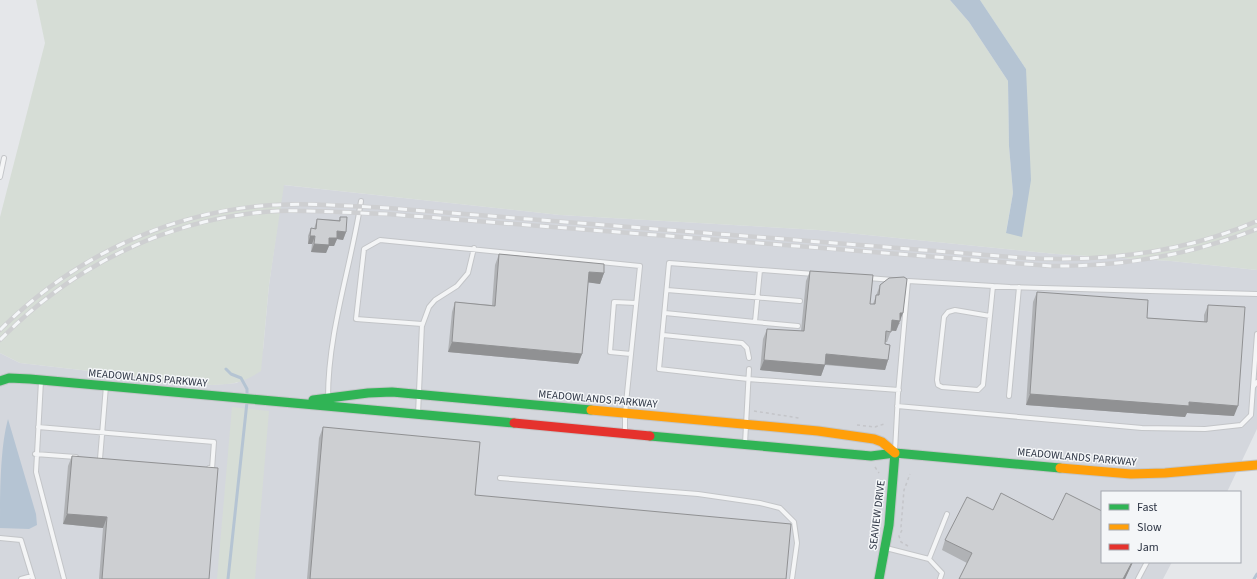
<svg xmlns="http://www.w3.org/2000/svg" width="1257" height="579" viewBox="0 0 1257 579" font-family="'Source Sans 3',sans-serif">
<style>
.built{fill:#d4d7dd}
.green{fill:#d6ddd6}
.water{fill:#b5c4d3}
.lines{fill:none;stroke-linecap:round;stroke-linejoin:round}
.stream{stroke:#b5c4d3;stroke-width:3}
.lane-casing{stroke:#c3c5c8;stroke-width:6}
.fast-casing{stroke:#c3c5c8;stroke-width:11}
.slow-casing{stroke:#c3c5c8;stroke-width:11}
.jam-casing{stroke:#c3c5c8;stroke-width:11}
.path{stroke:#c4c5c9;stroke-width:1.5;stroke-dasharray:3 3;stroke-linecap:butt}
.lane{stroke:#f4f5f6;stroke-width:4}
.fast{stroke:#30b455;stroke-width:9}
.slow{stroke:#ff9f0a;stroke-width:9}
.jam{stroke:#e5322d;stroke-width:9}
.rail-casing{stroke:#cecfd1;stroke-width:4.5}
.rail{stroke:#f4f6f8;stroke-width:3;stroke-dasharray:9;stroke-linecap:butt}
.wall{fill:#b0b2b5}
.shaded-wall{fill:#909193}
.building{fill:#cdcfd2;stroke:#909193}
.labels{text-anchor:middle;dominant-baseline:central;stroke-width:3;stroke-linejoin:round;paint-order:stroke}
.street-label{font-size:11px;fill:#2c3443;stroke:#f4f6f8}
</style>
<rect width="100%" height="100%" fill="#e5e7ea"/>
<!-- built -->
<path class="built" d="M283,185L560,215L818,230L1056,254L1171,261L1257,270V429L1227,492H1102V562H1172L1163,579H0V353L20,363L212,385L237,383L263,350L269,285Z"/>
<!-- green -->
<path class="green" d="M36,0H950L969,22L1008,81L1009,146L1013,193L1006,232L1022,236L1026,69L980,0H1257V270L1171,261L1056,254L818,230L560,215L284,185L269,285L261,371C243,383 233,384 212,385L20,363L0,353V217L45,43Z
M232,407L269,411L255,579H217Z"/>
<!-- water -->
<path class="water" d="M950,0H980L1026,69L1031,180L1022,237L1006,233L1013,193L1009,146L1008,81L969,22Z
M8,419L36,514L37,525L29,529L0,528C0,495 0,448 8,419Z"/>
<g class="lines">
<!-- stream -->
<path class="stream" d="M226,369L231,374L241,378L247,389V396
M228,579L247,402
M1254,579L1257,574"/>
<defs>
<path id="lane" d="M0,177L4,158
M814,274L669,263L659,369L748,379L899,390
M868,278L893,280
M667,290L800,301
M665,313L755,322L760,270
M990,316L955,310L948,312L944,317L937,380L938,385L942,387L978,390L983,385L993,286
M755,322L798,326
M422,326L429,307L435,300L457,286L468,273L474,248
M663,335L742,343L747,348L749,358
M631,354L610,352L614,302L636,303
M41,381L36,472L64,579
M1253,387L1257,334
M1009,396L1019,287
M328,398C328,331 351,267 361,201
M897,406L1142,428L1205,429L1241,425L1251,415L1253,387L1257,382
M418,414L422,324L356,319L364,249L380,240L640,266L625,413V432
M38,427L214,442L212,469L209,468
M745,444L749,369
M895,451L898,394L908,281L1010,287L1257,294
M35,454L76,457
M100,459L106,386
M500,478L698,494L760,503L780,508L794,522L797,543L792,579
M0,538L21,540L32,576
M886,548L929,559L942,573L940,579
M929,559L947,514
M21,579L32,576L33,579
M1138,579L1147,562"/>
<path id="fast" d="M0,381L9,378L30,379L514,423
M313,400L368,393L392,392L591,410
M650,436L871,456L895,453L1060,468
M879,579L889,525L895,453"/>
<path id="slow" d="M591,410L818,431L874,439L882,442L895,453
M1060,468L1131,474L1165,473L1257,465"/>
<path id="jam" d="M514,423L650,436"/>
</defs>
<!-- lane casing -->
<use href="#lane" class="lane-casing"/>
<!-- fast casing -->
<use href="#fast" class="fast-casing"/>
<!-- slow casing -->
<use href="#slow" class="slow-casing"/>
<!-- jam casing -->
<use href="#jam" class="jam-casing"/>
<!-- path -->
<path class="path" d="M754,411L799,418
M857,425L875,427L884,424
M875,467L879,473
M908,546L901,542L899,536L902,530L901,527L904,490L910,474"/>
<!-- lane -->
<use href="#lane" class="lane"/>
<!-- fast -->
<use href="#fast" class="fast"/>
<!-- slow -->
<use href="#slow" class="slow"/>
<!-- jam -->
<use href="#jam" class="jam"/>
<defs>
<path id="rail" d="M0,330C70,260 162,215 260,206C303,202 345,206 388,208L1025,258C1104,262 1183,253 1257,221
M0,340C74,264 172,217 278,211C315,210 351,213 387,214L1051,266C1122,267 1190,255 1257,229"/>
</defs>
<!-- rail casing -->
<use href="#rail" class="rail-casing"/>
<!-- rail -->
<use href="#rail" class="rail"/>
</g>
<!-- wall -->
<path class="wall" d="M340,217L346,232L343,240L337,239L334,246H329L326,253L311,252L312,244H308V236L311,228L314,229L317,219L339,220Z
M499,254L604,273L600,284L588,282L582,354L578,364L448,352L452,312L455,302L492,305L495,265Z
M810,271L870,304H873L880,285L900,324H899L896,331H891L887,342H885V344L888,360L885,370L825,365L821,376L760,370L763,339L767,329L801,331L806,281Z
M1037,292L1147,318L1204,322V315L1208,305L1234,416L1187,413L1185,417L1026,405L1033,302Z
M323,427L475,495L786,579H307L319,438Z
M72,456L209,579H99L103,528L63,524L68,466Z
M993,510L1102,562H1133L1125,579H959L967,563L942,550L945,540Z"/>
<!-- shaded-wall -->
<path class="shaded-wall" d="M337,231L346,232L343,240L337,239L334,246H329L326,253L311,252L314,244L329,238Z
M310,236H315L312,244H308Z
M589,272L604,273L600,284L585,282Z
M900,313H903L896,331L888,330L892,320Z
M452,342L582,354L578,364L448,352Z
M826,354L888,360L885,370L822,364Z
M764,360L825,365L821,376L760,370Z
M1030,394L1189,402L1238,406L1234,416L1187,413L1185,417L1026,405Z
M67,514L107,517L103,528L63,524Z
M1132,562H1133L1125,579H1123Z"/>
<!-- building -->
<path class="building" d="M340,217H347L346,232L337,231V238H329V245L314,244L315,236H310L311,228L316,229L317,219L340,221Z
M499,254L604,264V273L589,272L582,354L452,342L455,302L495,306Z
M810,271L873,275L870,304H875L876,295H879L880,285L889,278L904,277L907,279L903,313H900V321L892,320L891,332L886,331L885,344L890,345L888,360L826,354L825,365L764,360L767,329L804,331Z
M1037,292L1148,300L1147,318L1207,322L1208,305L1245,307L1238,406L1189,402V406L1030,394Z
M323,427L480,442L475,495L791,524L786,579H310Z
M72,456L218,468L209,579H102L107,517L67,514Z
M1001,493L1053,520L1066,493L1102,511V562H1132L1123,579H959L972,553L945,540L967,497L993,510Z"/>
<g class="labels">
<!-- street labels -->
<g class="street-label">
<text transform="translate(148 378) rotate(5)">MEADOWLANDS PARKWAY</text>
<text transform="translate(598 399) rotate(5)">MEADOWLANDS PARKWAY</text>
<text transform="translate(1077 457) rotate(5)">MEADOWLANDS PARKWAY</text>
<text transform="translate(877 515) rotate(-83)">SEAVIEW DRIVE</text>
</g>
</g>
<!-- legend -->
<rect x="1101" y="491" width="140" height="72" fill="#f4f6f8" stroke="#a4a8b0"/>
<rect x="1109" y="504" width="20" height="6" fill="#30b455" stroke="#a4a8b0"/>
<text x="1137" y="511" font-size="12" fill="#2c3443">Fast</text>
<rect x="1109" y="524" width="20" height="6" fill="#ff9f0a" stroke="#a4a8b0"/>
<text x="1137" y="531" font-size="12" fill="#2c3443">Slow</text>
<rect x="1109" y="544" width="20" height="6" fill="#e5322d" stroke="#a4a8b0"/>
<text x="1137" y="551" font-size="12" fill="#2c3443">Jam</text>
</svg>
